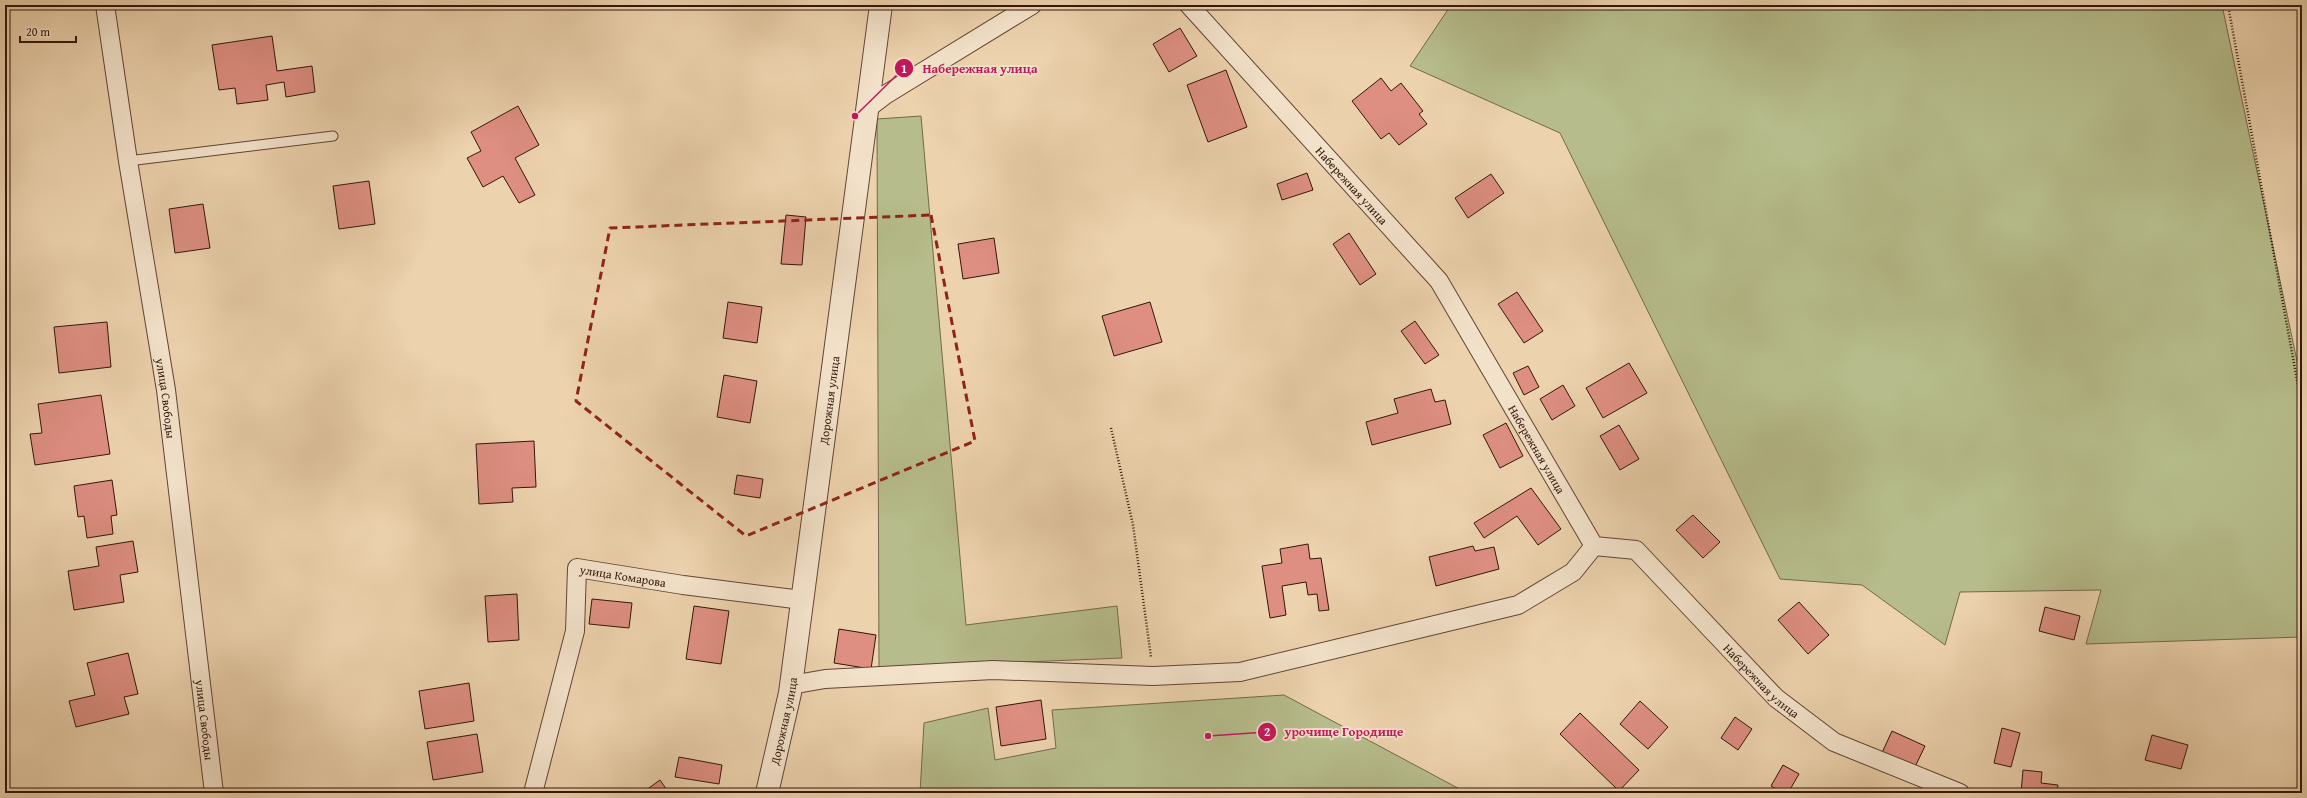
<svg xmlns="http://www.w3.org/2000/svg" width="2307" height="798" viewBox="0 0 2307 798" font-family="'Gentium Book Plus',serif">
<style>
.green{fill:#b6bc8b;stroke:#74694a}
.building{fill:#de8f82;stroke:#33160a}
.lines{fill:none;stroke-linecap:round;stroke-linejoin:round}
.service-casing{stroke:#614533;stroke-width:11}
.minor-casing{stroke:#614533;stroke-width:20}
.tertiary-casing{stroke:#614533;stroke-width:24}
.path{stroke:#33160a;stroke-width:2.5;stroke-dasharray:1 2;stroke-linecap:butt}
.service{stroke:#f3e2ca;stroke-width:9}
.minor{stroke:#f3e2ca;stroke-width:18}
.tertiary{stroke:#f3e2ca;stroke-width:22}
.marked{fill:none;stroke:#8f2418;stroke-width:3;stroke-dasharray:8 5;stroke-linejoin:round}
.labels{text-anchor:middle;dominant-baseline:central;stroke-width:3.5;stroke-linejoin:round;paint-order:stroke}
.street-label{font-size:12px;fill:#33160a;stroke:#f3e2ca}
.leader{fill:none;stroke:#c2185b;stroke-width:1.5}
.callout-dot{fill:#c2185b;stroke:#f3e2ca;stroke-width:1.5}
.mark-label{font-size:12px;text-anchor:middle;font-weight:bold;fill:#fff}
.callout-label{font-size:13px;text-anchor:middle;font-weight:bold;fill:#c2185b;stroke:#f3e2ca;stroke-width:3.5;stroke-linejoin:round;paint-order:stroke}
</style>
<rect width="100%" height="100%" fill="#ecd2ad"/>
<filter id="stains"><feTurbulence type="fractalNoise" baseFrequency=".005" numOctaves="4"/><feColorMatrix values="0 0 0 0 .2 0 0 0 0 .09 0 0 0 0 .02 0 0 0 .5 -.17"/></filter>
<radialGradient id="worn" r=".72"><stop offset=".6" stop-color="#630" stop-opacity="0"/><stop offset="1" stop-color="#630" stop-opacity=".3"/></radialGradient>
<!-- green -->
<path class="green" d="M1451,5H2222L2302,385V637L2086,644L2101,590L1960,592L1945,645L1862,585L1780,579L1560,133L1410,66Z
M921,116L966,625L1117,606L1122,658L879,668L877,119Z
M1284,695L1467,793H920L924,723L988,708L995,760L1056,748L1052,710Z"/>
<!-- building -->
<path class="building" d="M1180,28L1197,56L1169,72L1153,44Z
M272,36L277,71L312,66L315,92L286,97L284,82L266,85L268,100L237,104L235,88L219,90L212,45Z
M1226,70L1247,127L1208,142L1187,85Z
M1381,78L1391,91L1401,83L1423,111L1419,114L1427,124L1399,145L1389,133L1381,139L1352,101Z
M518,106L539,145L515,158L535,195L519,203L503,176L483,187L467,158L481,151L471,132Z
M1307,173L1313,190L1282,200L1277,184Z
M1491,174L1504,193L1468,218L1455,198Z
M369,181L375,224L339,229L333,186Z
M5,195L8,219H5Z
M203,204L210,248L175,253L169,209Z
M786,215L806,217L802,265L781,264Z
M1349,233L1376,274L1360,285L1333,244Z
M994,238L999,273L963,279L958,244Z
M1517,292L1543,331L1524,343L1498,304Z
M728,302L762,307L757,343L723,338Z
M1150,302L1162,342L1114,356L1102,316Z
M1415,321L1439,355L1425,364L1401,331Z
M107,322L111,367L59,373L54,327Z
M1629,363L1647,393L1603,418L1586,388Z
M1528,366L1539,387L1524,395L1513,373Z
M724,375L757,381L750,423L717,417Z
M1563,385L1575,406L1552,420L1540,399Z
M1431,389L1435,402L1445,400L1451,424L1372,445L1366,422L1398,413L1394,399Z
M101,395L110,454L35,465L30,434L42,433L38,404Z
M1506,423L1523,456L1500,468L1483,435Z
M1619,425L1639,459L1620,470L1600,436Z
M534,441L536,487L512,488L513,502L479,504L476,444Z
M737,475L763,479L760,498L734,494Z
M112,480L117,515L111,516L113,534L87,538L84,516L78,517L74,486Z
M1531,488L1561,529L1538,545L1517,516L1484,538L1474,523Z
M1693,515L1720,542L1703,558L1676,530Z
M133,541L138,572L120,575L124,602L74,610L68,571L99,566L96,547Z
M1308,544L1310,559L1321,558L1329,610L1319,611L1317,594L1308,595L1306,582L1282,586L1286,615L1270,618L1262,566L1282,563L1280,549Z
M1473,546L1475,551L1494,547L1499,569L1436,586L1429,557Z
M517,594L519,640L488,642L485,596Z
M592,599L632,603L629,628L589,624Z
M1799,602L1829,635L1808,654L1778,620Z
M694,606L729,611L721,664L686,659Z
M2045,607L2080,616L2074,640L2039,631Z
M839,629L876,635L871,669L834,663Z
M128,653L138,694L124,697L129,714L76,727L69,701L95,695L87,663Z
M469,683L474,721L425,729L419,691Z
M1041,700L1046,739L1001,746L996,707Z
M1640,701L1668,727L1648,749L1620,724Z
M1580,713L1639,770L1619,791L1560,734Z
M1735,717L1752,729L1738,750L1721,738Z
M2002,728L2020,733L2011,767L1994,763Z
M1892,731L1925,746L1914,769L1881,755Z
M477,734L483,772L433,780L427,742Z
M2152,735L2188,745L2181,769L2145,760Z
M679,757L722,765L719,784L675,777Z
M1783,765L1799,774L1788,793H1783L1771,786Z
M2023,770L2042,772L2041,783L2058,785L2057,793H2021Z
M660,780L669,793H642Z
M2082,789L2098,793H2081Z"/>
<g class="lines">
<defs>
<path id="service" d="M128,161L333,136"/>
<g id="minor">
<path id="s1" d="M105,5L128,161L166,390L214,793"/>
<path id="s2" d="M1189,5L1439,281L1594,546L1636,550L1776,698L1834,742L1960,793"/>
<path d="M868,108L885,95L1032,5"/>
<path d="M791,685L825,679L993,670L1153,676L1240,672L1518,605L1573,572L1594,546"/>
<path id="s3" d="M533,793L575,631L577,568L683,585L802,600"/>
</g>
<g id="tertiary">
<path id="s4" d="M767,793L790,693L881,5"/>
</g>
</defs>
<!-- service casing -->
<use href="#service" class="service-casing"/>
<!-- minor casing -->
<use href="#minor" class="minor-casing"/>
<!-- tertiary casing -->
<use href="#tertiary" class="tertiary-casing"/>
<!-- path -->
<path class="path" d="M2228,5L2302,407
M1111,428L1133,525L1151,657"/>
<!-- service -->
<use href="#service" class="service"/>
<!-- minor -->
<use href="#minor" class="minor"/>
<!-- tertiary -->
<use href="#tertiary" class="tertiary"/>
</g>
<!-- marked area -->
<path class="marked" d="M931,215L975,441L746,536L576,401L610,228Z"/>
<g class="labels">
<!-- street labels -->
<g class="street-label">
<text stroke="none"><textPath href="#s2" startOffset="243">Набережная улица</textPath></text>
<text stroke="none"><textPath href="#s1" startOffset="398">улица Свободы</textPath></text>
<text stroke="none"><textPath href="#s4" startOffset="398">Дорожная улица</textPath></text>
<text stroke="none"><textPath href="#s2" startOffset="567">Набережная улица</textPath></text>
<text stroke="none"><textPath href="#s3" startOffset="277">улица Комарова</textPath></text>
<text stroke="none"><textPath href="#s2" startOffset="903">Набережная улица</textPath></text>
<text stroke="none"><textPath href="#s1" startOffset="722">улица Свободы</textPath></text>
<text stroke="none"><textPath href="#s4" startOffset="74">Дорожная улица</textPath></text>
</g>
</g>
<!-- callouts -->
<path class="leader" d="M855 116L904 68M1208 736L1267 732"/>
<g class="callout-dot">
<circle cx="855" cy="116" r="4"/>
<circle cx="1208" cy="736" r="4"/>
<circle cx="904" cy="68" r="10"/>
<circle cx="1267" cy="732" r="10"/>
</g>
<g class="mark-label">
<text x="904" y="73">1</text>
<text x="1267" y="736">2</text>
</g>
<g class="callout-label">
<text x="980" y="73">Набережная улица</text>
<text x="1344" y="736">урочище Городище</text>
</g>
<!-- margin -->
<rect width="2307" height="798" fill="none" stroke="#ecd2ad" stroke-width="20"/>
<rect x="6" y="6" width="2295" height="786" fill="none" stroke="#33160a" stroke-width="2"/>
<rect x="10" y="10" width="2287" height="778" fill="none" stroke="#33160a"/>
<!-- scale -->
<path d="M20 36v6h56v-6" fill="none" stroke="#33160a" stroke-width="2"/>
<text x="26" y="36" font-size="12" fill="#33160a" stroke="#f3e2ca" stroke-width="3" paint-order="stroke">20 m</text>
<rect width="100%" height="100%" filter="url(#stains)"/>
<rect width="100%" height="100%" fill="url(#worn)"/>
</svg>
